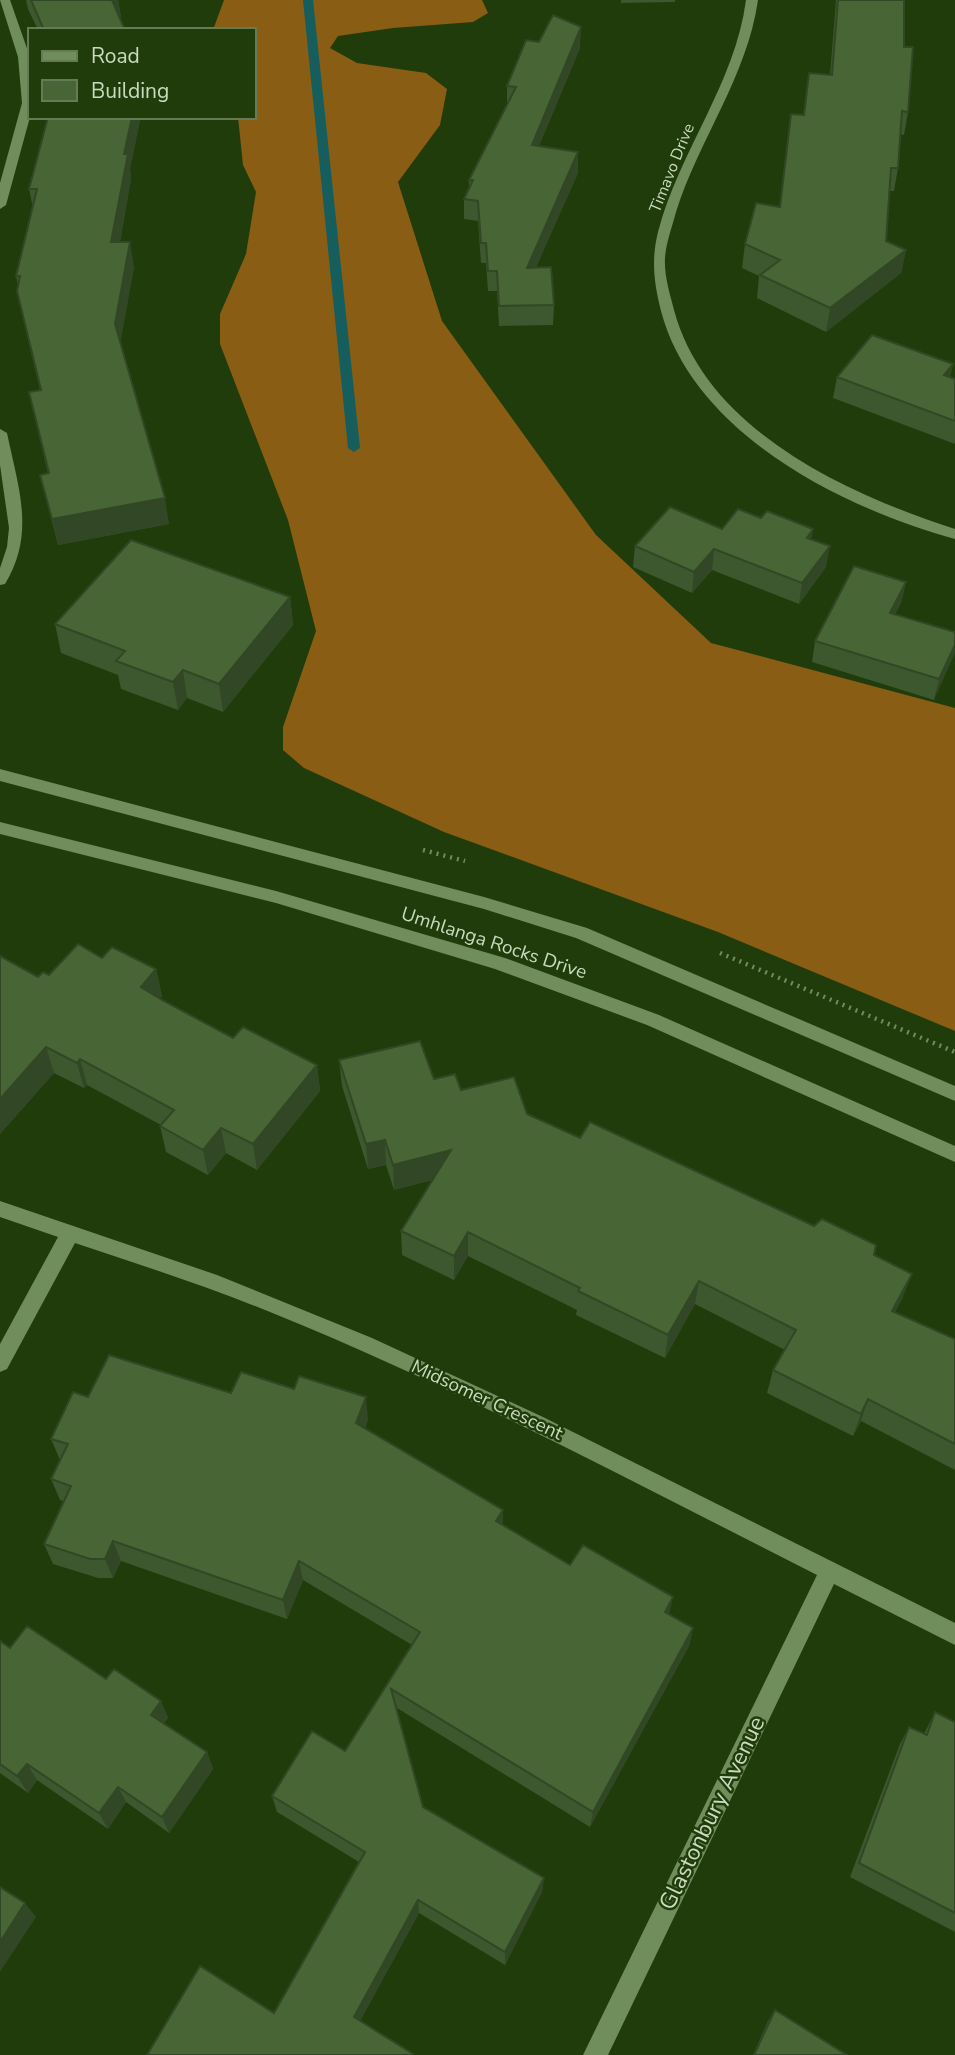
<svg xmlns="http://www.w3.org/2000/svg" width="955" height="2055" viewBox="0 0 955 2055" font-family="'Nunito Sans',sans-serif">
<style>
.forest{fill:#895d14}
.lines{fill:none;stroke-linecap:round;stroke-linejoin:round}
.stream{fill:#165d5d;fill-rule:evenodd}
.path{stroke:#728962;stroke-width:4.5;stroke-dasharray:2 5;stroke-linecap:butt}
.minor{fill:#6f8e5c;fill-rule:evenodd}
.secondary{fill:#6f8e5c;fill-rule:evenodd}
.wall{fill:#3d572e}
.shaded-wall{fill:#324725}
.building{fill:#476535;stroke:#324725;stroke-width:2}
.labels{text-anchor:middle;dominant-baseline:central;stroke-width:5;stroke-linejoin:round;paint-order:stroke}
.far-street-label{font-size:16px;fill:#c9dabf;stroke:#203c0b}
.street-label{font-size:19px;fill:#c9dabf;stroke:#203c0b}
.near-street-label{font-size:23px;fill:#c9dabf;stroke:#203c0b}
</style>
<rect width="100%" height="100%" fill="#203c0b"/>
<!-- forest -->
<path class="forest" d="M224,0H482L488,13L473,22L393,28L338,36L330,48L357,63L426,73L447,89L440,125L398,182L442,321L596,535L711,643L955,708V1031L718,932L444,832L304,768L283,750V727L316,631L288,520L220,344V314L246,254L256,192L243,165L238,117H254V30H213Z"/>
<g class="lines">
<!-- stream -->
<path class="stream" d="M303,0H313L360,448L354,452L348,448Z"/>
<!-- path -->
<path class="path" d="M423,850L465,861
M720,953L955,1052"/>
<!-- minor -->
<path class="minor" d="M0,0H10L30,57V117L6,205L0,209V183L22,103L18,57Z
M746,0H758C747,77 699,139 676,212C672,227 666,243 665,258C664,276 670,294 674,310C706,430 847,494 955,529V539C842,508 693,433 661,311C654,283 651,260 658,232C679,151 735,84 746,0Z
M0,429L7,433C18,487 36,533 5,584L0,585V568L7,547L9,528L0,465Z
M0,1201L217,1275L372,1338L543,1417L955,1623V1645L834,1584L608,2055H583L817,1575C637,1484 458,1388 270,1312C206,1286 141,1265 75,1243L7,1369L0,1372V1344L58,1237L0,1217Z"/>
<!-- secondary -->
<path class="secondary" d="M0,769L484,897L587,928L955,1086V1101L576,938L484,909L0,781Z
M0,822L276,891L505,958L659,1015L955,1146V1162L647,1025L495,969L276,903L0,834Z"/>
</g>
<!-- wall -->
<path class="wall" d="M26,0H118L121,17H120L125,30H38L28,9Z
M621,0H675V2L621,3Z
M836,0H904V47L908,112L904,135L900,134L898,168L894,191H890L886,241L906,250L901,273L826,332L757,298L759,276L742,268L745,244L780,207L803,115L809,73L830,75Z
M580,48L539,146L578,173L536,267L554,305L553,325L499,326L497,291H488L486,263H481L478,221L464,219V199L469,189V180L507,105V86Z
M130,170L131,179L120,242L134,267L120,343L169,524L58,545L40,475L48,474L29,392L40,390L17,291L18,285L16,276L33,208L29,189Z
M953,364L950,377L955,379V444L833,398L837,377Z
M761,518L813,529L811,539L826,567L799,604L712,570L692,593L633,567L635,546L722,529Z
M906,582L901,603L895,614L955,632L934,700L812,662L815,641Z
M290,597L293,625L223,712L187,698L178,710L121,689L118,675L61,653L55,624Z
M102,958L156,969L162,996L160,998L233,1038L317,1065L320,1091L257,1170L226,1153L208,1175L166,1152L160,1126L161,1125L87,1085L84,1088L54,1073L0,1134L38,977L49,975Z
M339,1060L434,1079L527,1114L580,1138L874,1255L903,1297L895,1312L955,1339V1470L861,1421L853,1436L767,1393L773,1370L785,1350L695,1304L665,1358L576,1315L577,1310L468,1256L454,1280L402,1255L401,1231L432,1180L394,1190L386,1165L368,1169L342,1086Z
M231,1393L368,1419L365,1428L503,1525L570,1565L669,1614L693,1628L689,1646L590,1827L397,1708L423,1807L544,1878L542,1892L505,1965L419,1913L360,2021L413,2055H147L274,2013L359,1862L277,1812L272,1796L345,1751L412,1645L303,1580L287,1619L121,1561L113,1578H98L53,1564L44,1544L63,1501L60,1500L51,1479L60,1460L51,1439L88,1397Z
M0,1641L10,1648L106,1679L161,1701L168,1718L164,1723L207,1752L213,1769L169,1833L126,1802L108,1829L37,1780L28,1793L0,1773Z
M935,1712L955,1722V1932L850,1877L900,1744L909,1727L924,1734Z
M775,2010L847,2055H753L768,2021Z"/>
<!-- shaded-wall -->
<path class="shaded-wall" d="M110,0H118L121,17L112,18Z
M581,27L580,48L531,165L532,145Z
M132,117H141L130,170L131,179L115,267L111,242L124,154Z
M578,152V173L527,288V268Z
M130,242L134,267L119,350L115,324Z
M906,250L901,273L826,332L830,308Z
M953,364L948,385L944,375Z
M165,498L169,524L58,545L52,519Z
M813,529L809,550L807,538Z
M830,546L826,567L799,604L802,583Z
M714,549L712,570L692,593L694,572Z
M906,582L901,603L886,633L890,613Z
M290,597L293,625L223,712L219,684Z
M955,645V653L934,700L939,679Z
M183,670L187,698L178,710L173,682Z
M156,969L162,996L147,1013L141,987Z
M46,1047L54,1073L0,1134V1099Z
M80,1059L87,1085L84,1088L77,1063Z
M317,1065L320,1091L257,1170L253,1144Z
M221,1128L226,1153L208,1175L203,1150Z
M385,1140L386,1165L368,1169L366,1144Z
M451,1150V1175L394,1190L393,1165Z
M468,1232V1256L454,1280V1256Z
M912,1274L903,1297L884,1334L892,1311Z
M699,1281L695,1304L665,1358L668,1335Z
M366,1397L368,1419L358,1444L356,1423Z
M868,1399L861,1421L853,1436L861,1414Z
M503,1510V1530L496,1521Z
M113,1541L121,1561L113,1578L105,1559Z
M299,1561L303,1580L287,1619L283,1600Z
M673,1597L669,1616L665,1612Z
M693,1628L689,1646L590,1827L593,1812Z
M161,1701L168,1718L158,1732L151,1715Z
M207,1752L213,1769L169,1833L162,1817Z
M27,1764L37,1780L28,1793L17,1776Z
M118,1787L126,1802L108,1829L99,1813Z
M544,1878L542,1892L505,1965V1952Z
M418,1900L419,1913L356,2028L354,2017Z
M25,1903L36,1917L0,1972V1942Z"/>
<!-- building -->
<path class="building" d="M31,0H112L125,30H44Z
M838,0H904V47H913L908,112L902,111L898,168H891L886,241L906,250L830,308L760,275L780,260L745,244L756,203L780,207L791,114L804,115L809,73L832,75Z
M553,15L581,27L532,145L578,152L527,268L551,267L554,305L499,306L497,271H488L486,243H481L478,201L464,199L473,180H469L516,87L507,86L526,40L539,42Z
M48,117H132L124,154H128L111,242H130L115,324L165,498L52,519L40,475L49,473L29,392L41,390L17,291L20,276H16L37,189H29Z
M872,335L953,364L944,375L955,379V421L837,377Z
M670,507L722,529L738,509L761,518L767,511L813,529L807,538L830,546L802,583L714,549L694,572L635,546Z
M131,540L290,597L219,684L183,670L173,682L116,661L125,651L55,624Z
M854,566L906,582L890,613L955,632V645L939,679L815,641Z
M78,944L102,958L112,947L156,969L141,987L162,1000L233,1038L243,1027L317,1065L253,1144L221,1128L203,1150L160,1126L174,1110L80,1059L77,1063L46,1047L0,1099V956L38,977L43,972L49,975Z
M420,1041L434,1079L455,1074L461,1090L514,1077L527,1114L580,1138L590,1122L814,1226L822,1219L876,1245L874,1255L912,1274L892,1311L955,1339V1444L868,1399L861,1414L773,1370L796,1330L699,1281L668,1335L578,1291L580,1288L468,1232L454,1256L401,1231L451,1150L393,1165L385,1140L366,1144L339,1060Z
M109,1355L231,1393L241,1372L294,1389L299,1376L366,1397L356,1423L503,1510L496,1521L570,1565L583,1545L673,1597L665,1612L693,1628L593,1812L391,1689L423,1807L544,1878L505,1952L418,1900L354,2017L413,2054L412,2055H147L200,1966L274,2013L365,1852L272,1796L312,1731L345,1751L420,1632L299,1561L283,1600L113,1541L105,1559H90L44,1544L71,1486L51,1479L68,1444L51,1439L73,1392L88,1397Z
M27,1626L106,1679L114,1669L161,1701L151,1715L207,1752L162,1817L118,1787L99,1813L27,1764L17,1776L0,1764V1641L10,1648Z
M935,1712L955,1722V1913L859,1863L909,1727L927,1735Z
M0,1887L25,1903L0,1942Z
M775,2010L847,2055H754Z"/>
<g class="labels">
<!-- far-street labels -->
<g class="far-street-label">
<text transform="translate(672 168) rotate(-68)">Timavo Drive</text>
</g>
<!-- street labels -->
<g class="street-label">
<text transform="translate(494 943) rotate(18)">Umhlanga Rocks Drive</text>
<text transform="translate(487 1400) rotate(25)">Midsomer Crescent</text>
</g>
<!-- near-street labels -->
<g class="near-street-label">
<text transform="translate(712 1813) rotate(-64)">Glastonbury Avenue</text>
</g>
</g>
<!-- legend -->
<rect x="28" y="28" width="228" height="91" fill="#203c0b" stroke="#647b53" stroke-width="2"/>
<rect x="42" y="51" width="35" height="10" fill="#6f8e5c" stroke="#647b53" stroke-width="2"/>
<text x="91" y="63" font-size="21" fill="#c9dabf">Road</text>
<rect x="42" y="80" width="35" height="21" fill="#476535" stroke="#647b53" stroke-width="2"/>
<text x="91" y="98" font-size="21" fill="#c9dabf">Building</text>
</svg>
